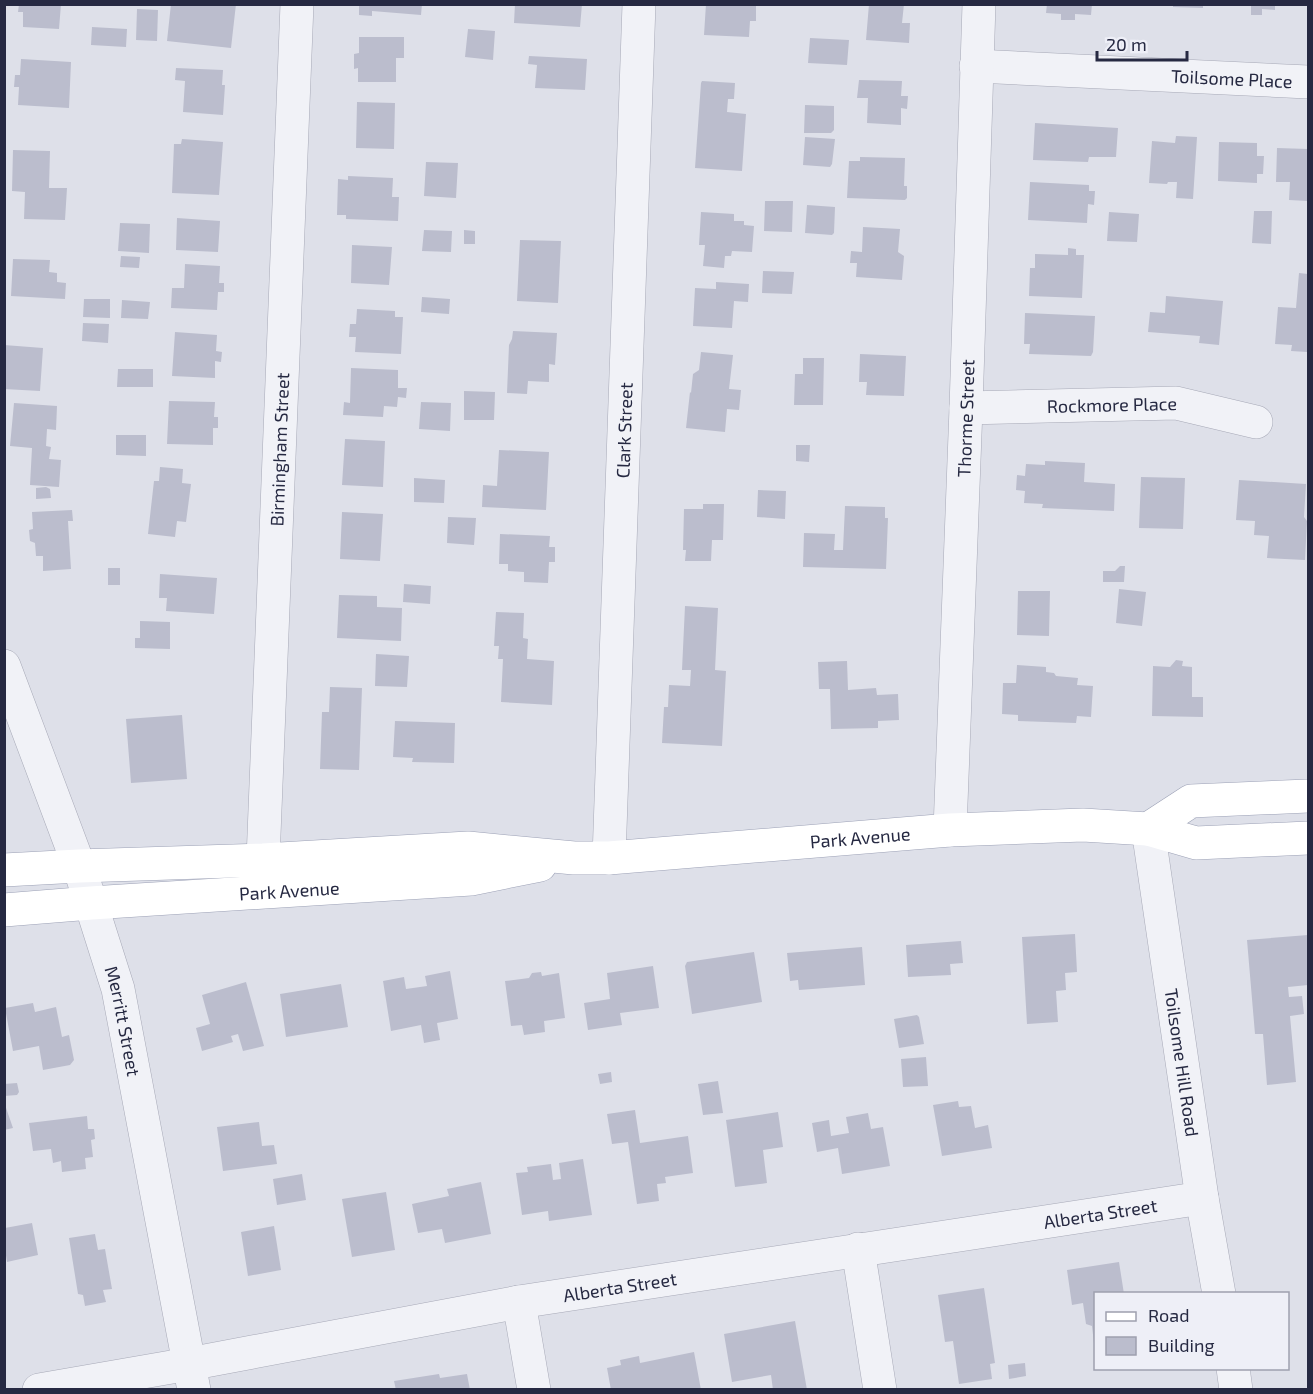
<svg xmlns="http://www.w3.org/2000/svg" width="1313" height="1394" viewBox="0 0 1313 1394" font-family="'Exo 2',sans-serif">
<style>
.building{fill:#bbbdcd}
.lines{fill:none;stroke-linecap:round;stroke-linejoin:round}
.minor-casing{stroke:#a7a9b7;stroke-width:34}
.major-casing{stroke:#9ca1b6;stroke-width:34}
.minor{stroke:#f1f2f7;stroke-width:33}
.major{stroke:#fff;stroke-width:33}
.labels{text-anchor:middle;dominant-baseline:central;stroke-width:4.5;stroke-linejoin:round;paint-order:stroke}
.street-label{font-size:18px;fill:#262942;stroke:#eeeff7}
</style>
<rect width="100%" height="100%" fill="#dee0e9"/>
<!-- building -->
<path class="building" d="M19,4H61L59,29L23,27V12H18Z
M171,4H236L231,48L167,41Z
M359,4H422L421,15L372,11V16L359,15Z
M515,4H582L580,27L514,23Z
M706,4H756V21H750L749,37L704,35Z
M869,4H904L902,23H910L909,43L866,40Z
M1047,4H1092L1091,15L1075,14V20H1061V14L1046,13Z
M1173,4H1203V8L1173,7Z
M1251,4H1275V10L1262,9V15H1251Z
M137,9L158,10L157,41L136,40Z
M92,27L127,29L126,47L91,45Z
M468,29L495,31L493,60L465,57Z
M359,37H404V58H396V82H358V68L354,69V54L359,53Z
M810,38L849,40L847,65L808,63Z
M529,56L587,59L585,90L535,88L537,65L528,64Z
M21,59L71,62L69,108L18,105L19,87H14L15,75H20Z
M176,68L223,70L222,85H225L223,115L183,112L185,81L175,80Z
M859,80L902,81L901,96H908L907,109L901,108V125L867,123L868,98H857Z
M702,81L735,83L734,99H728L727,112L746,114L742,171L695,168L701,83Z
M357,102L395,103L394,149L356,148Z
M805,105L834,106V130L831,133H804Z
M1035,123L1118,128L1116,157H1089L1088,162L1033,160Z
M1176,136L1197,137L1193,199L1176,198L1177,182H1168L1167,184L1149,183L1152,141L1175,143Z
M805,137L835,139L832,164L830,167L803,165Z
M182,139L223,142L219,195L172,193L174,144H181Z
M1219,142L1257,143V156H1264L1263,174H1257V183L1218,181Z
M1277,148L1308,149V201L1289,200L1290,182H1276Z
M13,150L50,151L49,188H67L65,220L24,219L25,192L12,191Z
M860,157L905,158L904,186H907V198L905,200L847,198L849,161H860Z
M426,162L458,163L456,198L424,196Z
M348,176L393,178L392,197H399L398,221L346,219V215H337L338,179L348,180Z
M1030,182L1089,185V191H1095L1094,205L1088,204L1087,223L1028,220Z
M765,201H793L792,232L764,231Z
M807,205L835,207L834,233L832,235L805,233Z
M1254,211H1272L1271,244L1252,243Z
M701,212L734,214V221H744V225L754,226L752,252L732,251L731,256H725L724,268L703,266L705,245H699Z
M1109,212L1139,214L1137,242L1107,241Z
M177,218L220,221L218,252L176,250Z
M120,223L150,224L149,253L118,251Z
M863,227L900,229L898,252L904,256L902,280L856,277L857,263H850L851,251L862,252Z
M424,230L452,231L451,252L422,251Z
M464,230L475,231V244H464Z
M520,240L561,241L558,303L517,301Z
M352,245L392,247L389,285L351,283Z
M1068,248L1076,249V255H1084L1082,298L1029,296L1030,268H1035V254L1068,255Z
M121,256L140,257L139,268L120,267Z
M13,259L50,260L49,272L57,273V282L66,283L65,299L11,296Z
M185,264L220,266L219,283H224V292H218L217,310L171,308L172,288H184Z
M763,271L794,272L792,294L762,293Z
M1299,273L1308,274V346H1307V352L1291,351L1292,345L1275,344L1278,307L1296,308Z
M716,282L749,284L748,302L734,301L732,328L693,326L695,288L716,289Z
M1166,296L1223,301L1219,345L1199,343L1200,336L1148,332L1150,312L1165,313Z
M422,297L450,299L449,314L421,312Z
M84,299H110V318L83,317Z
M122,300L150,302L148,319L121,318Z
M357,309L395,311V317H403L401,354L355,352L356,337H349L350,324H356Z
M1025,313L1095,316L1093,352L1091,356L1029,354L1030,344H1024Z
M83,323L109,324L108,343L82,341Z
M513,331L557,333L555,365L549,364V382L528,381L527,394L507,393L509,345L512,339Z
M175,332L217,335L216,351L222,352L221,362L215,361V378L172,376Z
M4,345L43,348L40,391L4,389Z
M701,352L733,355L729,389L741,390L739,410L727,409L725,432L686,428L690,392L691,393L693,374L699,370Z
M860,354L906,356L904,396L866,395L867,382H859Z
M803,358H824L823,405H794L795,374H803Z
M351,368L398,370V388H407L406,398L398,397L397,407L384,406L383,417L343,415L344,402L350,403Z
M118,369H153V387H117Z
M464,391L495,392L494,420H464Z
M169,401L215,402L214,417H218V428H213V445L167,444Z
M421,402L451,403L450,431L419,429Z
M14,403L57,406L56,430L47,429L46,446L51,447L49,459L61,460L59,487L30,485L32,448L10,446Z
M116,435H146V456L116,455Z
M345,439L385,441L383,487L342,485Z
M796,445H810L809,462L796,461Z
M499,450L549,452L546,510L482,507L483,485L497,486Z
M1045,461L1085,463L1084,482L1115,484L1114,511L1042,508L1043,504L1024,503L1025,491L1016,490L1017,475L1025,476L1026,464L1045,465Z
M160,467L183,469L182,483L191,484L186,522L177,521L175,537L148,534L154,481H159Z
M1141,477L1185,478L1183,529L1139,528Z
M414,478L445,480L444,503L414,502Z
M1239,480L1306,484L1304,517L1307,521L1305,560L1267,558L1269,536L1254,535L1255,521L1236,520Z
M46,487L50,489L51,498L36,499V488Z
M758,490L786,491L785,519L757,517Z
M703,504H724L723,540H712L711,561H685L686,550H683L684,509H703Z
M845,506L885,507V518H888L886,569L803,567L804,533L835,534L834,550H843Z
M72,510L73,521H68L71,569L43,571V556H36L35,543L30,541L29,530L33,529L32,512Z
M342,512L383,514L380,561L340,559Z
M448,517L476,518L474,545L447,543Z
M500,534L550,536L549,547H555V562H549L548,583L524,582V572L508,571V564H499Z
M1120,566H1125L1124,582H1103V571H1115Z
M108,568H120V585H108Z
M160,574L217,578L214,614L166,611L167,598H159Z
M404,584L431,586L430,604L403,602Z
M1119,589L1146,592L1142,626L1116,623Z
M1018,591H1050L1049,636L1017,635Z
M339,595L377,596V607L402,608L401,641L337,638Z
M685,606L718,608L715,670L726,671L722,746L662,743L664,707H668L669,685L690,686L691,670H682Z
M496,612L524,613L523,638L528,639L527,659L554,661L552,705L501,702L503,659H498L499,646H494Z
M140,621L170,622V649L135,648V638H140Z
M376,654L409,656L407,687L375,686Z
M1176,660L1183,661L1182,666L1192,667V697H1203V717L1152,716L1153,666L1170,667Z
M847,661L848,690L876,688L877,695L898,694L899,720L878,721V728L831,729L830,689H819L818,662Z
M1017,665L1046,667V672L1054,673L1056,676L1078,678L1077,685L1093,686L1091,717L1077,716L1076,723L1018,721V715L1002,714L1003,683H1016Z
M330,687L362,688L359,770L320,769L322,712H329Z
M182,715L187,779L131,783L126,719Z
M395,721L455,723L454,763L412,762L413,758L393,757Z
M1075,934L1077,972L1065,973L1066,990L1056,991L1058,1022L1027,1024L1022,937Z
M1308,935V985L1288,987L1289,997L1302,996L1304,1014L1290,1016L1296,1082L1267,1085L1263,1034H1255L1247,940Z
M961,941L963,963L950,964L951,975L908,977L906,945Z
M862,947L865,985L799,990L798,980L790,981L787,953Z
M754,952L762,1002L692,1014L685,966L687,962Z
M653,966L659,1008L620,1013L622,1025L588,1030L584,1003L610,999L607,973Z
M450,971L458,1019L437,1023L440,1040L424,1043L421,1025L391,1031L383,981L404,977L406,989L427,986L425,976Z
M541,972L542,976L559,973L565,1018L544,1021L545,1032L524,1035L522,1025L511,1026L505,981L529,978L532,973Z
M246,982L264,1046L243,1051L238,1034L231,1036L233,1042L202,1051L196,1028L210,1024L202,995Z
M341,984L348,1027L286,1037L280,994Z
M33,1003L35,1012L56,1007L62,1037L69,1035L74,1060L70,1065L43,1070L39,1046L13,1051L5,1008Z
M917,1015L919,1017L924,1044L899,1048L894,1019Z
M926,1057L928,1086L903,1087L901,1059Z
M611,1072L612,1082L600,1084L598,1074Z
M718,1081L723,1113L703,1115L698,1084Z
M17,1083L19,1092L17,1095L4,1096V1084Z
M958,1101L959,1107L971,1106L975,1128L988,1125L992,1148L942,1156L933,1105Z
M4,1102L13,1128L4,1130Z
M635,1110L640,1143L688,1136L693,1173L665,1177L666,1183L657,1184L659,1201L637,1204L628,1142L612,1144L607,1114Z
M778,1112L783,1147L763,1150L767,1183L735,1187L726,1120Z
M868,1113L871,1129L883,1127L890,1166L842,1174L838,1148L817,1152L812,1123L829,1120L831,1136L849,1133L846,1117Z
M87,1116L88,1129H94L95,1139L91,1140L93,1157L85,1158L86,1169L62,1172L61,1161L53,1163L51,1149L33,1151L29,1123Z
M259,1122L262,1146L274,1145L277,1164L223,1171L217,1127Z
M583,1159L592,1215L549,1221L548,1211L522,1215L516,1173L528,1172L527,1167L551,1164L553,1180L561,1179L559,1163Z
M302,1174L306,1200L277,1205L273,1179Z
M481,1182L491,1234L445,1243L442,1229L418,1233L412,1204L449,1196L447,1189Z
M386,1192L395,1250L352,1257L342,1199Z
M32,1223L38,1255L7,1262L5,1249V1228Z
M274,1226L281,1270L248,1276L241,1232Z
M95,1234L98,1250L105,1249L112,1289L103,1290L106,1302L85,1306L83,1295L78,1294L69,1238Z
M1119,1262L1124,1294H1096V1343H1094L1092,1326L1086,1324L1083,1303L1072,1305L1067,1270Z
M984,1288L995,1363L990,1364L992,1379L959,1384L953,1341L945,1342L938,1295Z
M795,1321L807,1390H773L771,1375L732,1382L724,1334Z
M694,1352L701,1390H611L607,1368L621,1365L620,1360L639,1356L640,1363Z
M1025,1363L1026,1376L1009,1379L1008,1365Z
M439,1374L440,1378L467,1374L470,1390H396L394,1381Z"/>
<g class="lines">
<defs>
<g id="minor">
<path id="s1" d="M976,66L1308,82"/>
<path id="s2" d="M966,408L1176,403L1256,422"/>
<path id="s3" d="M4,666L79,866L118,989L194,1390"/>
<path id="s4" d="M1148,829L1202,1198L1219,1294"/>
<path id="s5" d="M950,830L966,408L979,4"/>
<path id="s6" d="M609,858L639,4"/>
<path id="s7" d="M265,887L263,860L297,4"/>
<path d="M858,1249L880,1390"/>
<path d="M519,1302L534,1390"/>
<path d="M1233,1368L1236,1390"/>
<path id="s8" d="M39,1390L189,1364L519,1302L1202,1198"/>
</g>
<g id="major">
<path d="M1148,829L1191,801L1308,796"/>
<path id="s9" d="M4,870L79,866L263,860L468,848L574,858H609L950,830L1083,825L1148,829L1196,843L1308,838"/>
<path id="s10" d="M4,910L91,903L471,879L540,865"/>
</g>
</defs>
<!-- minor casing -->
<use href="#minor" class="minor-casing"/>
<!-- major casing -->
<use href="#major" class="major-casing"/>
<!-- minor -->
<use href="#minor" class="minor"/>
<!-- major -->
<use href="#major" class="major"/>
</g>
<g class="labels">
<!-- street labels -->
<g class="street-label">
<text stroke="none"><textPath href="#s1" startOffset="256">Toilsome Place</textPath></text>
<text stroke="none"><textPath href="#s2" startOffset="146">Rockmore Place</textPath></text>
<text stroke="none"><textPath href="#s5" startOffset="412">Thorme Street</textPath></text>
<text stroke="none"><textPath href="#s6" startOffset="428">Clark Street</textPath></text>
<text stroke="none"><textPath href="#s7" startOffset="438">Birmingham Street</textPath></text>
<text stroke="none"><textPath href="#s9" startOffset="858">Park Avenue</textPath></text>
<text stroke="none"><textPath href="#s10" startOffset="286">Park Avenue</textPath></text>
<text stroke="none"><textPath href="#s3" startOffset="375">Merritt Street</textPath></text>
<text stroke="none"><textPath href="#s4" startOffset="236">Toilsome Hill Road</textPath></text>
<text stroke="none"><textPath href="#s8" startOffset="1076">Alberta Street</textPath></text>
<text stroke="none"><textPath href="#s8" startOffset="590">Alberta Street</textPath></text>
</g>
</g>
<!-- border -->
<rect width="1313" height="1394" fill="none" stroke="#262942" stroke-width="12"/>
<!-- legend -->
<rect x="1094" y="1292" width="195" height="78" fill="#eeeff7" stroke="#9ea0af" stroke-width="1.5"/>
<rect x="1106" y="1312" width="30" height="9" fill="#ffffff" stroke="#9ea0af" stroke-width="1.5"/>
<text x="1148" y="1322" font-size="18" fill="#262942">Road</text>
<rect x="1106" y="1337" width="30" height="18" fill="#bbbdcd" stroke="#9ea0af" stroke-width="1.5"/>
<text x="1148" y="1352" font-size="18" fill="#262942">Building</text>
<!-- scale -->
<path d="M1097 51v9h90v-9" fill="none" stroke="#262942" stroke-width="3"/>
<text x="1106" y="51" font-size="18" fill="#262942" stroke="#eeeff7" stroke-width="4.5" paint-order="stroke">20 m</text>
</svg>
